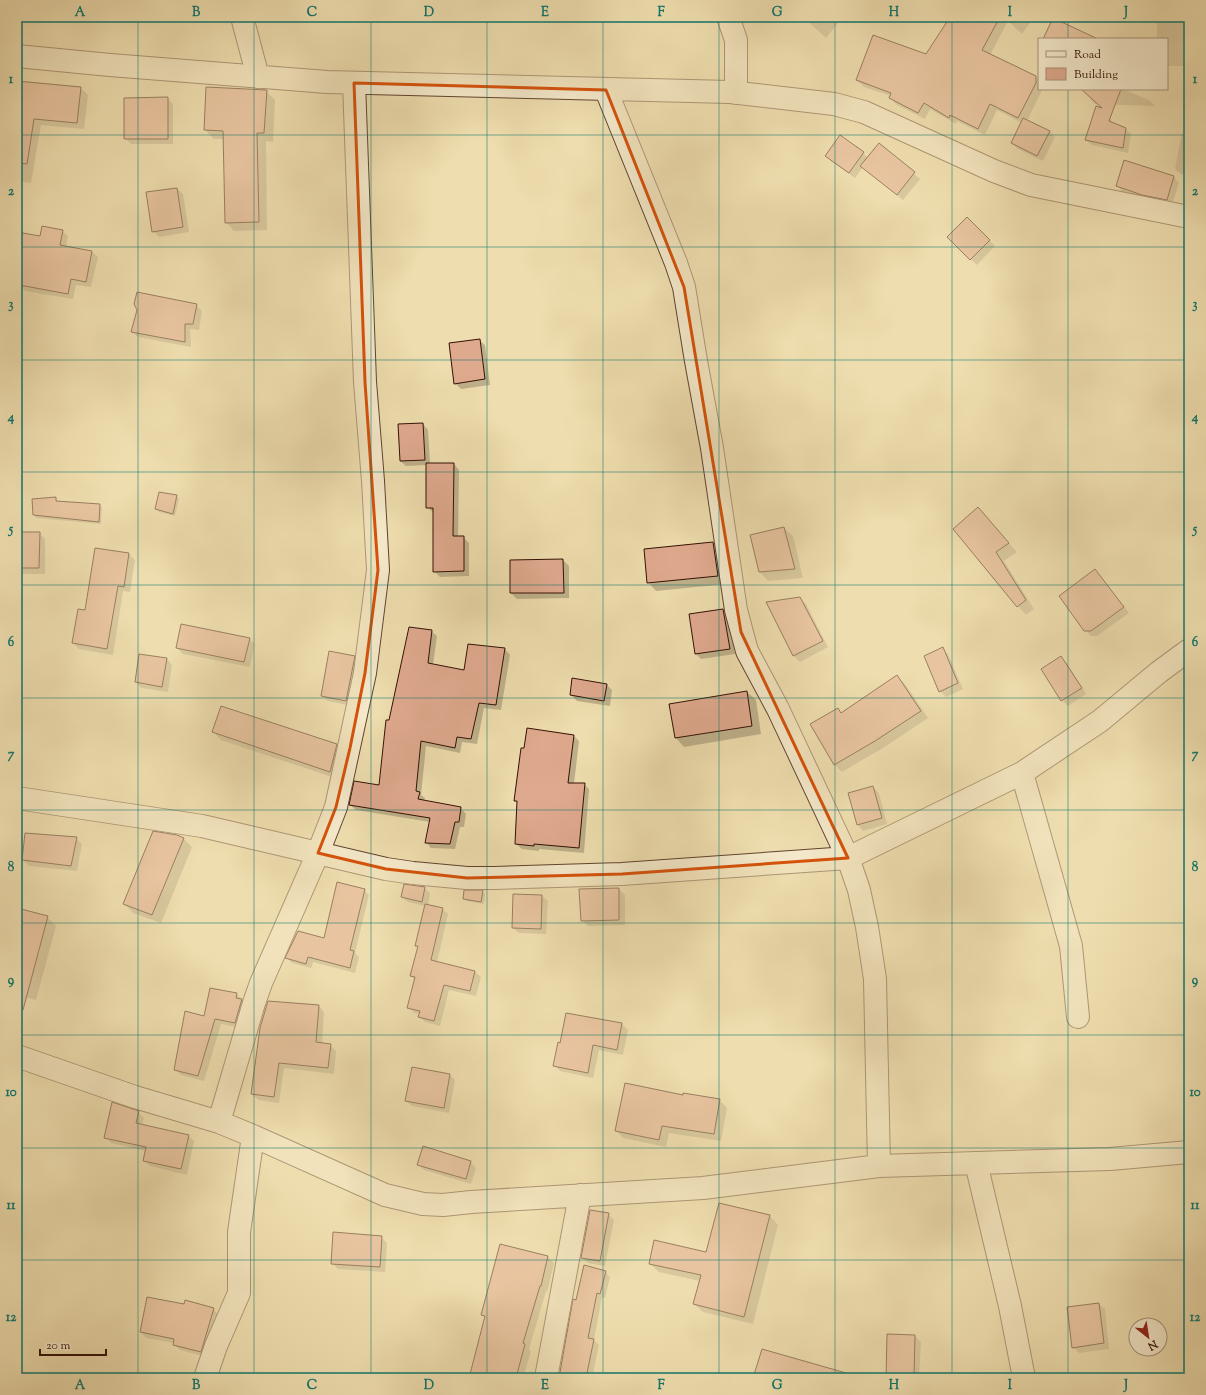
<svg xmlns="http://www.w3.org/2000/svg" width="1206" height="1395" viewBox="0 0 1206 1395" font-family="'Sorts Mill Goudy',serif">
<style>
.shadow{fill:#0003}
.building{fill:#dfa98e;stroke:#321004}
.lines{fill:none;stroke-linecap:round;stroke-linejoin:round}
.street-casing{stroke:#61432e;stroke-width:24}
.street{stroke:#f4e9ca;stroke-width:22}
.marked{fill:none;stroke:#d6520b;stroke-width:3;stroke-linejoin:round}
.grid{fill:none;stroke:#0f766e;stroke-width:1;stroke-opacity:0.55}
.neatline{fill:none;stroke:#0f766e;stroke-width:1.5}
.grid-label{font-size:13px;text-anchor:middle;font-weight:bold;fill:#0f766e}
</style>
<rect width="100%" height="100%" fill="#eeddae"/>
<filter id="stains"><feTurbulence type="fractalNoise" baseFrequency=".005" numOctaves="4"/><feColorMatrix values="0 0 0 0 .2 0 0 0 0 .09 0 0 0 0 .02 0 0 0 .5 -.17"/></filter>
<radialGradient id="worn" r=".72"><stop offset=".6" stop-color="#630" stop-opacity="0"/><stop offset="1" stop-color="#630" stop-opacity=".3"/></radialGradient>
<!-- shadow -->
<path class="shadow" d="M803,17H841L842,18L826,38Z
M952,17H1034L1022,34L1008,21L990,55L1035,77L1039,81V89H1042V90L1027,121L1049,131L1055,137L1043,161L1018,149L1012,143L1022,123L997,110L985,135L957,121L956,124L930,109L925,119L897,105L890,98L891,96L864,87L857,80L927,55Z
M1151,17H1189V66H1167V39H1157V23Z
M17,82L81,88L88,95L84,129L41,125L31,183L17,181Z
M1095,89H1123L1149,100L1155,106L1095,104L1090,99Z
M266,91L275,100L273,142L266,141L267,230L234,231L226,222L224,139H214L205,130Z
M167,98L173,104V144H131L125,138Z
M1094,116L1110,119L1114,124L1126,129L1131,134L1128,153L1092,145L1086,140Z
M1182,133L1189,134V176L1181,174L1175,169Z
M879,145L920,179L903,200L863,167L855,178L832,162L827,156L863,153L868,158Z
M1174,177L1179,183L1172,205L1148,200L1123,192L1117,186Z
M177,189L183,194L189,232L159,237L153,231Z
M967,218L995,246L977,265L948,237Z
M62,231L68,236L66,247L92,252L98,257L91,287L76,285L73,299L25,291L20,285L21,279L17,278V233L41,237Z
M196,305L202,311L199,330L190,329L191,347L138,337L132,332Z
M479,340L485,345L490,385L461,389L455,383Z
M423,424L428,430L430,464H454L459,470L458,537H463L469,543V576L440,577L434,571V513L427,507V465L406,466L400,461Z
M176,496L179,499L175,516L159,512L156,509Z
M56,498L58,502L100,505L102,508L101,524L36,518L34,515Z
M986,517L1017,552L1004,561L1034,609L1026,615L1018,606L954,529Z
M784,528L793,536L803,578L768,581L760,572L751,536Z
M17,533H39L45,539V574H22L17,569Z
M713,544L722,552L727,584L656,591L648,582Z
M96,549L129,554L135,560L130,592L123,591L113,655L79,649L73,643L86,611Z
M563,560L569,566V598L517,599L511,593Z
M1095,570L1129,613L1097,636H1091L1085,630Z
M800,598L806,604L828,647L800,662L794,656L767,603Z
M723,610L729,616L735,654L701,659L696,654Z
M431,631L437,636L433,665L465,672L505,649L510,655L501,710L484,708L477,744L462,742L460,753L426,746L421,795L425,798L424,801L461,808L466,814L464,827H460L455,849L431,848L426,842L430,822L356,810L350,805L380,786L390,721Z
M249,639L255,644L250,667L183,654L177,648Z
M942,649L948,654L963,689L946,697L940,691Z
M140,655L167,659L172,665L168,692L141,688L136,682Z
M354,657L360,663L352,706L328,701L322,696Z
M1061,658L1067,663L1086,694L1068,706L1062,700L1043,670Z
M897,676L905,684L928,718L883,748L842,772L835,765L811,724L837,709L842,713Z
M607,685L612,690L610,706L577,701L571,695Z
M747,692L756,700L761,734L684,747L676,738L670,705Z
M213,732L336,745L344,753L338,779L221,740Z
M574,736L579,741L574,784H584L589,789L584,853L539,849V851L522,849L516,844L518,803L515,801Z
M873,787L879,793L887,824L863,831L858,825L849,794Z
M76,838L82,844L77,871L29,866L23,860Z
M183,838L192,847L161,923L133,913L124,904Z
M425,888L430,893L428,906L442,909L448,914L437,962L475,972L481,977L476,996L449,990L440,1026L425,1022L419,1016L420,1014L414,1013L408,1007L415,980L411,976L419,948L416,945L425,906L408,902L402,897Z
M619,889L625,895V925L588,926L582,920Z
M364,890L369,895L355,953L359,957L355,973L313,962L311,968L292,963L287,958L325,939Z
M465,891L483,892L485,894L484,904L467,901L464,899Z
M542,896L548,901L546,934L519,933L513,928Z
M17,909L47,917L56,926L36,1000L17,995Z
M211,989L237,994L247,1005L241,1028L221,1024L204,1081L181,1075L175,1069L205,1017Z
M319,1006L324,1012L322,1044L330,1045L336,1051L334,1074L284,1068L279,1103L258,1100L252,1094Z
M622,1024L628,1030L623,1055L599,1050L593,1078L560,1071L555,1066Z
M450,1075L455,1080L449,1113L412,1106L406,1101Z
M684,1096L719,1100L727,1108L721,1141L669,1133L666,1147L623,1138L616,1130Z
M138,1112L144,1118L142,1125L189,1136L194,1141L187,1175L150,1166L144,1161L146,1151L111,1143L106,1137Z
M470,1162L476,1168L471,1184L424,1170L418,1164Z
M608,1214L614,1220L605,1266L588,1263L582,1257Z
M770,1216L778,1225L753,1324L703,1312L694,1304L700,1281L659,1272L650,1264L707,1253Z
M381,1237L387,1243L385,1272L338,1269L332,1263Z
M548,1257L554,1263L547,1292L546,1291L529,1349L531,1351L523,1378H468H470L485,1318L482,1314Z
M605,1272L610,1277L605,1298L602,1297L594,1340L599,1345L593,1374L596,1378H560L576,1301Z
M1099,1304L1105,1309L1109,1349L1079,1353L1073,1347Z
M213,1309L219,1315L206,1357L180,1350L174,1345V1343L146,1338L141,1332Z
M915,1336L921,1342L919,1378H887Z
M800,1361L852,1375L855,1378H754Z
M147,1376L157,1378H146Z"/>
<!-- building -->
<path class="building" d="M950,17H1000L982,50L1036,76V83L1018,118L990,104L978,129L950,115L949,118L924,103L918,113L889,98L891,93L856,80L873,35L926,54Z
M1053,18L1098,39H1043Z
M17,81L81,87L77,123L34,119L27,164L17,163Z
M206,87L267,90L264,133H257L259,222L225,223L223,131L204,130Z
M1081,89H1121L1109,121L1126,128L1123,148L1085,140L1096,106L1102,108Z
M168,97V139H124V98Z
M1023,118L1050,131L1037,156L1011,143Z
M840,135L864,152L849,173L825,156Z
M879,143L915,172L897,195L860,166Z
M1124,160L1174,176L1167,200L1142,195L1116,186Z
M177,188L183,227L152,232L146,192Z
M967,217L990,240L970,260L947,237Z
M42,226L63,230L60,245L92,251L86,282L71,279L68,294L19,285L21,275L17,274V232L40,236Z
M137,292L197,304L193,324H185V342L131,332L137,310L134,304Z
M480,339L485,379L454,384L449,343Z
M423,423L425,460L400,461L398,424Z
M426,463H454L453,536H464V571L433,572V508H426Z
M159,492L177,495L173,514L155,509Z
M56,497V501L100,504L99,522L33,515L32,499Z
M978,507L1009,543L996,552L1026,600L1017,607L953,529Z
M784,527L795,569L759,572L750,535Z
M17,532H40L39,568H17Z
M713,542L718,576L647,583L644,549Z
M95,548L129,553L124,587L118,586L107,649L72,643L78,609L85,610Z
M563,559L564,593H510V560Z
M1095,569L1124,607L1091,631H1084L1059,596Z
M800,597L823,641L793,656L766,602Z
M723,609L730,649L695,654L689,614Z
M181,624L250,638L244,662L176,648Z
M409,627L432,630L428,663L464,670L468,644L505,648L496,705L479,703L471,739L457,737L455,748L421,741L416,791L420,792L418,799L461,807L459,822H455L450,844L425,843L430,818L349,805L354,781L379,785L386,720H389Z
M943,647L958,683L939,692L924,656Z
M329,651L355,656L346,701L321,696Z
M139,654L167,658L162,687L135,682Z
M1061,656L1082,688L1061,701L1041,669Z
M897,675L921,711L875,741L834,765L810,724L838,708L841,713Z
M572,678L607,684L604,701L570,695Z
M747,691L752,726L675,738L669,704Z
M221,706L337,744L330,772L212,732Z
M527,728L574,735L568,783H585L579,848L534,844V846L515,844L517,801H514L521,748H524Z
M873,786L882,818L857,825L848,793Z
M153,831L177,835L184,838L152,915L123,904Z
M25,833L77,837L71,866L22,860Z
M337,882L365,889L350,950L354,951L350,968L308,957L306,964L285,958L298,931L324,938Z
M404,884L425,887L422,902L401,897Z
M619,888V920L581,921L579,889Z
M464,890H483L481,902L463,899Z
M513,894L542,895L541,929L512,928Z
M425,904L443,908L431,960L475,971L470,991L444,985L434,1021L418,1017L420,1011L407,1008L415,977L410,976L418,946H415Z
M17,908L48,916L23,1010H17Z
M210,988L237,993L236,998L242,999L235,1023L215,1019L198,1076L174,1070L185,1011L204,1016Z
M268,1001L319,1005L316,1042L331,1044L328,1068L279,1063L274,1097L251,1094L260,1028Z
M566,1013L622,1023L617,1050L593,1045L588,1073L553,1066L558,1042L560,1043Z
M412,1067L450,1074L444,1108L405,1101Z
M625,1083L683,1095V1093L720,1099L714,1134L662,1126L659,1140L615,1131Z
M112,1102L139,1111L136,1123L189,1135L181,1169L143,1161L146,1147L104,1138Z
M423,1146L471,1161L466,1179L417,1165Z
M719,1203L770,1215L744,1317L693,1304L701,1275L649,1264L654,1240L706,1252Z
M590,1210L609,1213L600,1261L581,1258Z
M333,1232L382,1236L380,1267L331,1264Z
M500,1244L548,1256L541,1286H540L523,1343L525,1344L516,1378H469L485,1316L481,1315Z
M584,1265L606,1271L600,1294L597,1293L588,1338L594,1339L586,1378H559L573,1299L576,1300Z
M147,1297L184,1304L185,1300L214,1308L201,1352L173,1345L174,1339L140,1332Z
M1099,1303L1104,1343L1072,1348L1067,1307Z
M887,1334L915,1335L914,1378H886Z
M762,1349L846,1373V1378H753Z"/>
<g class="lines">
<defs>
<path id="street" d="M242,17L258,77
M728,17L736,40V93
M17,56L110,65L327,82L730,92L834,104L864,112L994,171L1031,185L1189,217
M606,90L676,263L684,287L696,361L712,448L736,610L747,651L778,709L848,858L859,890L867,927L875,979L879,1166
M1022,773L1071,946L1078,1017
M17,798L202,826L386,869L413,873L467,878H494L622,874L848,858L1022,773L1100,721L1159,672L1189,650
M17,1056L135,1097L219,1122L253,1136L385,1195L423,1204L443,1205L471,1202L703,1188L879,1166L1110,1159L1189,1152
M219,1122L254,1003L261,983L318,853L336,807L365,673L378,570L373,481L365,382L354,83
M976,1163L1010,1306L1024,1378
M205,1378L216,1346L239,1293V1232L253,1136
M546,1378L580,1195"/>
</defs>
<!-- street casing -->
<use href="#street" class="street-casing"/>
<!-- street -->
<use href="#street" class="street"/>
</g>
<!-- marked area -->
<path d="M0 0H1206V1395H0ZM354,83L606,90L684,287L741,632L848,858L622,874L467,878L386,869L318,853L336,807L350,748L365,673L378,570L365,382Z" fill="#eeddae" fill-opacity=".55" fill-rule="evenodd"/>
<path class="marked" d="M354,83L606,90L684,287L741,632L848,858L622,874L467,878L386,869L318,853L336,807L350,748L365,673L378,570L365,382Z"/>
<!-- grid -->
<path class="grid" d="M138,17V1378M254,17V1378M371,17V1378M487,17V1378M603,17V1378M719,17V1378M835,17V1378M952,17V1378M1068,17V39M1068,89V1378M17,135H1189M17,247H1189M17,360H1189M17,472H1189M17,585H1189M17,698H1189M17,810H1189M17,923H1189M17,1035H1189M17,1148H1189M17,1260H1189"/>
<!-- margin -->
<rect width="1206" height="1395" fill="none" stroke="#eeddae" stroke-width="44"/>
<!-- legend -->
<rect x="1038" y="38" width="130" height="52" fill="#f4e9ca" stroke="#a6927b"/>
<rect x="1046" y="51" width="20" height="6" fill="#f4e9ca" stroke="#a6927b"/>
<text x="1074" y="58" font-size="12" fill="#321004">Road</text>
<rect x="1046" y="68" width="20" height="12" fill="#dfa98e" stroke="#a6927b"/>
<text x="1074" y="78" font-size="12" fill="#321004">Building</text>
<!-- north arrow -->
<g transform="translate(1148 1337) rotate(150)"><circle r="19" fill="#f4e9ca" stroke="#a6927b"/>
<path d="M0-3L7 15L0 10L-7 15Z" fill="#8f2418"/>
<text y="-6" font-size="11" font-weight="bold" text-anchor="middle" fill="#321004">N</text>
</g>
<!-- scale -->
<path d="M40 1349v6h66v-6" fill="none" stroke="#321004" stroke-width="2"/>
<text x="46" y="1349" font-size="12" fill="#321004" stroke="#f4e9ca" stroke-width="3" paint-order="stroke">20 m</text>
<rect x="22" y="22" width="1162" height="1351" class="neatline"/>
<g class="grid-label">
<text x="80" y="16">A</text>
<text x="196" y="16">B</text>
<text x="312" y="16">C</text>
<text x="429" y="16">D</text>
<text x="545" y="16">E</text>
<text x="661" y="16">F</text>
<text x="777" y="16">G</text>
<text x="894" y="16">H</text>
<text x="1010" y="16">I</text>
<text x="1126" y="16">J</text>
<text x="11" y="83">1</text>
<text x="1195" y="83">1</text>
<text x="11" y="195">2</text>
<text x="1195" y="195">2</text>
<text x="11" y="308">3</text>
<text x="1195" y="308">3</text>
<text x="11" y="421">4</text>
<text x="1195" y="421">4</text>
<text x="11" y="533">5</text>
<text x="1195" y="533">5</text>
<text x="11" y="646">6</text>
<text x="1195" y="646">6</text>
<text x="11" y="758">7</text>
<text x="1195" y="758">7</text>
<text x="11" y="871">8</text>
<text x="1195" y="871">8</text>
<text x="11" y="984">9</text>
<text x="1195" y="984">9</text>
<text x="11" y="1096">10</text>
<text x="1195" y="1096">10</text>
<text x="11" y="1209">11</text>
<text x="1195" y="1209">11</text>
<text x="11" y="1321">12</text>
<text x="1195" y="1321">12</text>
<text x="80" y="1389">A</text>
<text x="196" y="1389">B</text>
<text x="312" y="1389">C</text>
<text x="429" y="1389">D</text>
<text x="545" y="1389">E</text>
<text x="661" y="1389">F</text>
<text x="777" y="1389">G</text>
<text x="894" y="1389">H</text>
<text x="1010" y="1389">I</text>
<text x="1126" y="1389">J</text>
</g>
<rect width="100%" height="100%" filter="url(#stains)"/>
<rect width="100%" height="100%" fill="url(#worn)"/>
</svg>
